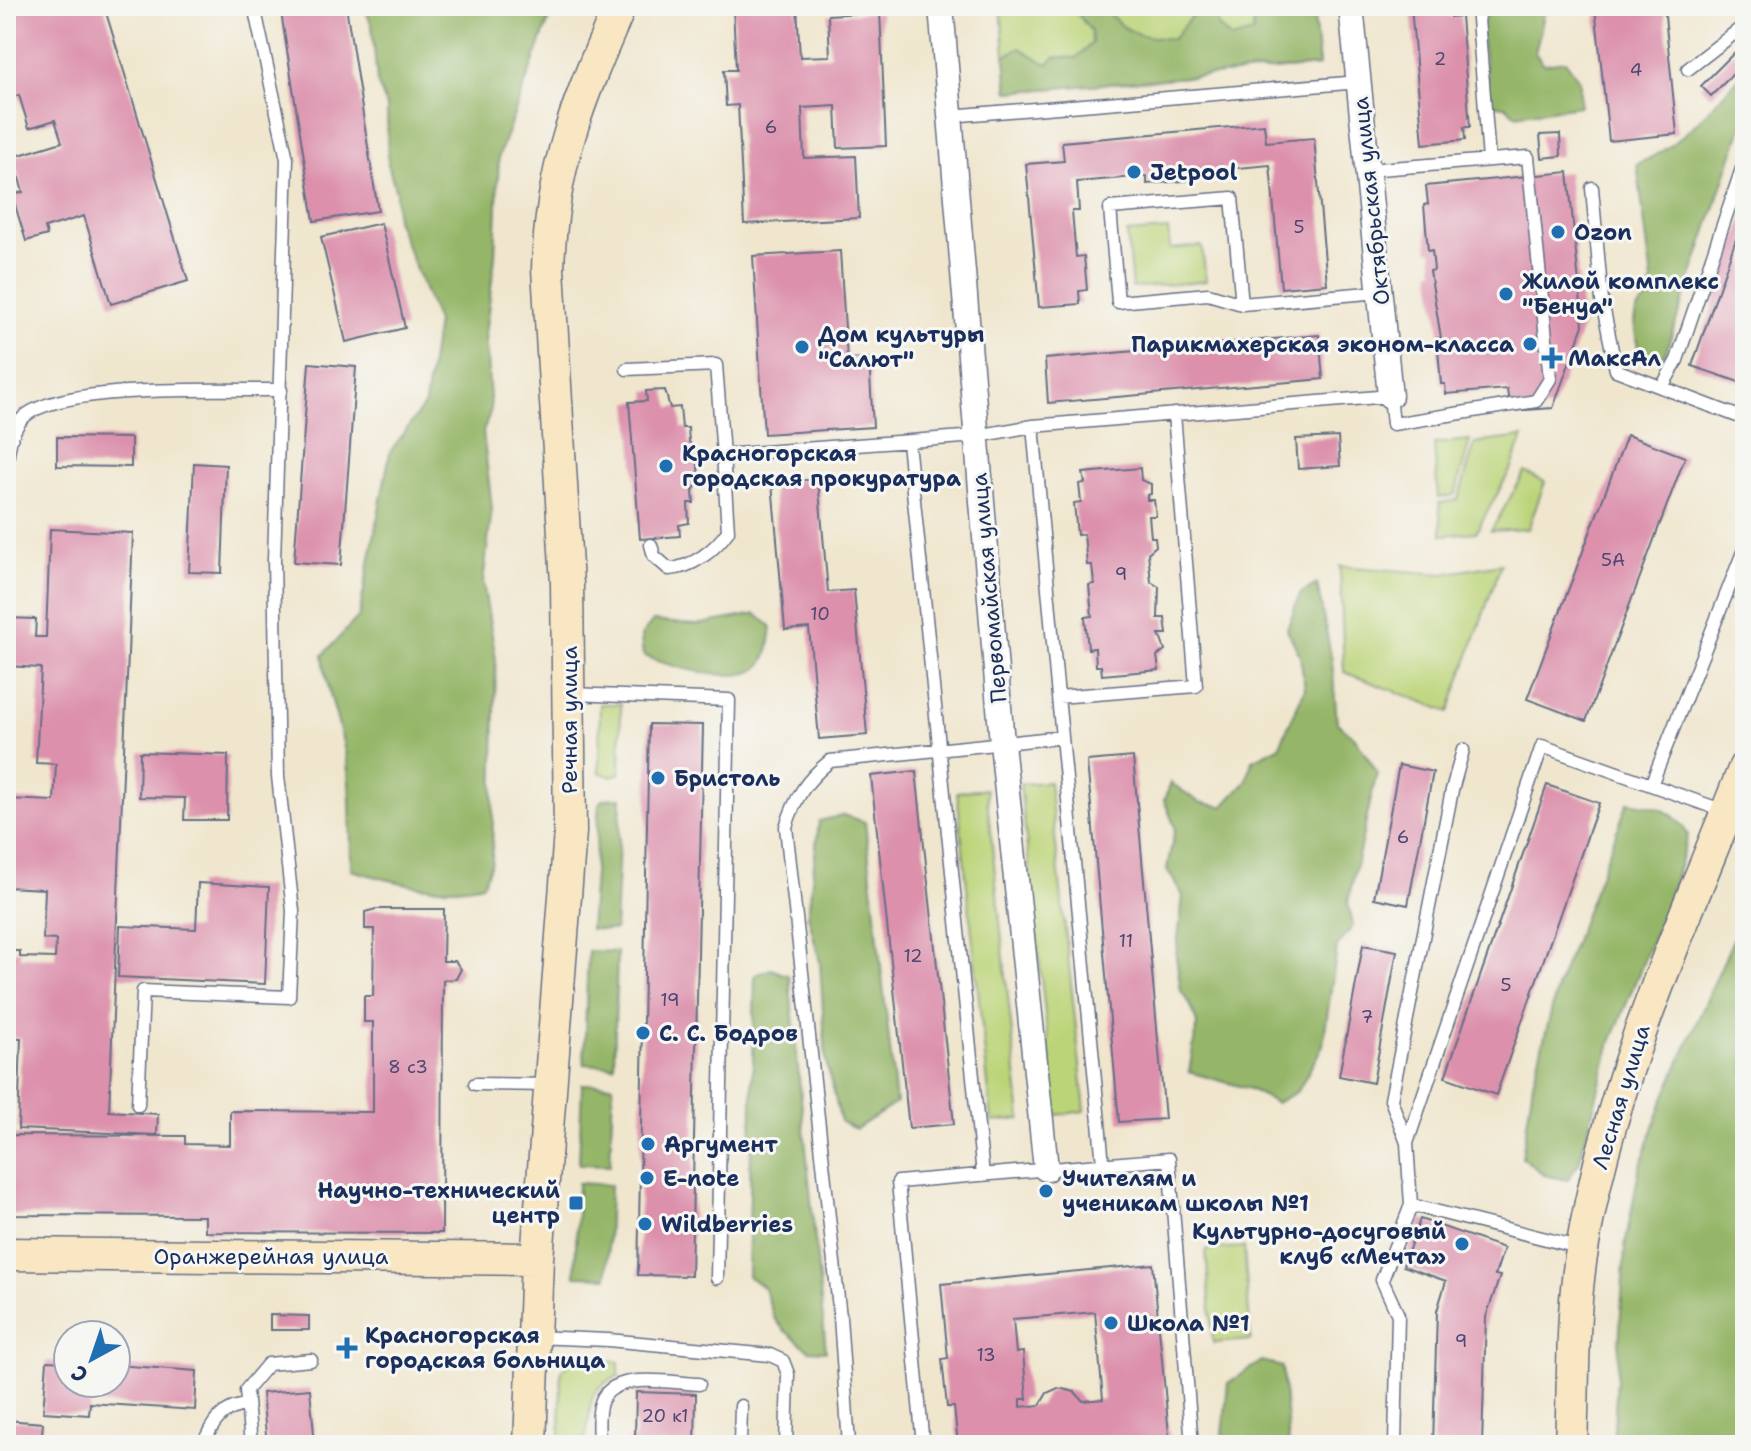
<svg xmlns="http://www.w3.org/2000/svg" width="1751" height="1451" viewBox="0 0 1751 1451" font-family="'Shantell Sans',sans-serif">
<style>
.green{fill:#bcd478;stroke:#6c826b;stroke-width:2}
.forest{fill:#95b668;stroke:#587263;stroke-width:2}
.building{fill:#dc90ac;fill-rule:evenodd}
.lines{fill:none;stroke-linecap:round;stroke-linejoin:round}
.lane-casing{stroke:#666f85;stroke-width:15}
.street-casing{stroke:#666f85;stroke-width:27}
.secondary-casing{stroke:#666f85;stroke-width:35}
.lane{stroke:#fff;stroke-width:12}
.street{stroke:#fff;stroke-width:24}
.secondary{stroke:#f9e7c3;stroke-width:32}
.poi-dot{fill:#1f6fb2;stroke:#f6f6f2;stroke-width:3}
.labels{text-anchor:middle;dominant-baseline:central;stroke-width:6;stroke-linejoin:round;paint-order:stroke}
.number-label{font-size:18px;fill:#4b4772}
.poi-label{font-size:22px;font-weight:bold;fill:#1b2f5e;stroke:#f6f6f2;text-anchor:start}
.street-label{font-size:22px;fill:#1b2f5e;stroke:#f6f6f2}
</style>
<rect width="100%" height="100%" fill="#f6f6f2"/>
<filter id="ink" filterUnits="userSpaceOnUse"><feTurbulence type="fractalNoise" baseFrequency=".0125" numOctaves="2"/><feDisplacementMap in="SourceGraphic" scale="16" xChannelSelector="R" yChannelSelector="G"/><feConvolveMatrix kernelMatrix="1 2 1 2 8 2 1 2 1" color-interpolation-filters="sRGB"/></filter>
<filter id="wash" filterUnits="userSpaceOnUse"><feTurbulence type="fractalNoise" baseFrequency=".006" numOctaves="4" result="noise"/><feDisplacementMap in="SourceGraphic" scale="32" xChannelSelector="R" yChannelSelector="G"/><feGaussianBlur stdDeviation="1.8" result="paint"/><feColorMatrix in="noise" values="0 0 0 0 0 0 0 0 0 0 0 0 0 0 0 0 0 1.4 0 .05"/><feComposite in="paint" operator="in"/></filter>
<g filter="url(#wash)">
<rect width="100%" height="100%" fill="#f0e6ce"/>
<!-- green -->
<path class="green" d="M1001,6H1313L1319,66L1008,92Z
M1168,230L1170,249L1202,246L1206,281L1132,288L1127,233Z
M1523,437L1512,467L1476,532L1442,535L1439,503L1458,500L1475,443Z
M1470,440L1455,495L1438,498L1434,444Z
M1525,472L1545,482L1528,529L1491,531Z
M1501,564L1449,712L1344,672L1340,566L1443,574Z
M600,704H621L620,773L612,777L599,772Z
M1049,782L1085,1111L1056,1115L1020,784Z
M986,789L1021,1119L992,1122L957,792Z
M1244,1247L1251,1340L1213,1343L1206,1250Z
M573,1360L619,1362V1376C578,1392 596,1412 584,1440L560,1445L561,1370Z"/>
<!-- forest -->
<path class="forest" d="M364,6H554L499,155L495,257L485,334L491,409L483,432L492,508L483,583L496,659L492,861L483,884C438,895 394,882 351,870C350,835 352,798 347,764C342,726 326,693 323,655L359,616L390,452L425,404L437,322L396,219V192L388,164L387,107L377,82L372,26Z
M1071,6H1111L1109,13C1127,35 1145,37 1173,39L1199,7L1219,15L1217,25L1231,39L1253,33L1255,6H1313L1319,66L1008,92L1005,56L1020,48L1047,64L1055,57L1076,58L1092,43L1091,31Z
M1491,6H1546L1535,53L1544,64L1565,61L1580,81V106L1516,115L1505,106L1490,104L1480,27Z
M1745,72V118L1665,354L1649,359L1639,355C1637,335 1626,311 1647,301L1652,281L1637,164C1689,142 1707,108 1745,72Z
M1317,584L1332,661L1337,723L1355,738L1377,772L1348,902L1353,926L1337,947L1323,1045L1298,1091L1276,1103L1250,1089L1189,1072L1197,1024L1192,1008L1181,991L1176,956L1183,896L1167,869L1175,827L1164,800L1171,783L1199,802L1223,807L1246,782L1253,760L1279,747L1305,689L1300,656L1287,629L1300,594Z
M756,614L772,627C770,640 769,659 758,668C738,685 665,666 643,655L641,636L653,621L696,625Z
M621,798L615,930L590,929L599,804L603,799Z
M1628,802C1656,806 1674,809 1688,835L1671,893L1611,1042L1579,1163L1567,1180L1544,1175L1522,1157L1533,1082L1558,985Z
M843,815L865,822L896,1103L856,1129L841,1122L826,1061L820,962L808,915L819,821Z
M1745,912V1445H1613L1625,1246L1639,1170L1663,1100Z
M588,951L617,952L614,1066L584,1064Z
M771,969L789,976L826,1351L809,1350L784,1330L774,1318L764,1288L748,1276L755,975Z
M582,1084L613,1085L610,1165L579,1164Z
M578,1183L610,1185L607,1277L575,1276Z
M1262,1361L1282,1367L1289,1445H1222L1228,1383Z"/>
<g id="blocks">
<!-- building -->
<path class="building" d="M6,6H104L188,281L111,304L84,216L45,228L47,235L26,241L12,195L23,192L13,157L62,142L55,120L29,128L19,95L6,99Z
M280,6H346L378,211L314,221Z
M733,6H797L800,57L830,56L828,15L880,12L886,146L838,148L836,106L802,108L804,158L856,156L859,218L744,224L738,105L726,106L724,70H736Z
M1411,6H1449L1450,17L1461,16L1470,127H1464L1465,140L1423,144Z
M1595,6H1664L1677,134L1609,141Z
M1745,42V62L1711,96L1701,86Z
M1264,124L1266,142L1314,138L1327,284L1281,288L1270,165L1194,172L1195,180L1147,184V176L1077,182L1079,211H1072L1076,257L1084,256L1087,290L1079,291L1080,304L1039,307L1026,164L1064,161L1062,142Z
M1560,134L1561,156L1542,158L1540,135Z
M1568,172L1583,325L1553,408L1510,411L1507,389L1446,394L1445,384H1441L1437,338H1441L1430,271L1434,270L1432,250L1428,251L1424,205L1428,204L1426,186Z
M1745,213V375L1742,383L1692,366Z
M381,223L405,328L346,342L321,237Z
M840,251L847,359L869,358L873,427L764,434L753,256Z
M1319,335L1323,379L1048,403L1045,359Z
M309,363L356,367L341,565L294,562Z
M665,390L670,408L680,407L682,428H688L689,442L697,450L699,481L693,491L694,503H688L689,523L679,525L680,536L640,539L629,402L647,401L646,391Z
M1627,435L1685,457L1586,721L1527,699Z
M57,437L131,438V467L57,466Z
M1338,437L1340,466L1298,469L1296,439Z
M194,463L226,465L222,573L189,572Z
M1140,468L1141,480L1151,484V494L1147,495V500H1154L1156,516H1149L1151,537H1155L1156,546L1148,553L1151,582L1159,587L1158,618H1165L1167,634H1159L1165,650L1157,656L1159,670L1102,675L1101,666H1096L1095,648L1088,649L1085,617L1092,616L1089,585L1094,584L1092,565H1087L1084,534L1077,535L1074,503L1081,502L1079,484L1085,483L1083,473Z
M818,479L828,592L854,590L867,735L819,739L809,628L785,630L772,483Z
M50,529L133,533L109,1111L158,1114L157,1135L18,1129L21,1038L6,1037V951H20V957L55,958L56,940L43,939L45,889L6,887V799L54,801L56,764L36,763L41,668L6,666V618L36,619L35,637H46Z
M649,724L703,725L691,1276L638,1275Z
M140,752L228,755L227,820H184L185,798L139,797Z
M1133,757L1165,1119L1119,1122L1087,761Z
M1399,765L1433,772L1408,905L1374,898Z
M916,771L954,1124L909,1128L871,776Z
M1547,785L1599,803L1496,1095L1445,1077Z
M198,883L269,887L265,984L118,977L120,926L196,929Z
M376,909H444L443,961H455L461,969L456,979L443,980L442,1233L205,1232V1216L6,1215V1135L185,1136V1144L230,1145V1111L373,1112V1022H364V996H373L374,929H365V912Z
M1363,945L1397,951L1373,1083L1339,1076Z
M1420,1219L1504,1248L1495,1275L1500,1276L1486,1317L1482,1445H1433L1437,1311L1446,1281L1403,1266Z
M1153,1264L1170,1445H958L954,1407H947L942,1359L948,1358L941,1284ZM1095,1312L1103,1399L1083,1401L1075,1392L1058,1388L1047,1393L1040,1405L1021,1407V1399H1027L1023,1352L1016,1353L1013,1319Z
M270,1315L309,1316V1330H270Z
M47,1361L68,1362V1383H116V1365L197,1371L195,1410L90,1403L89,1415L43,1412Z
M310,1389L315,1445H267L262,1393Z
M636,1392L696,1394L695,1445H629V1439H635Z
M6,1420L43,1423L41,1445H6Z"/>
</g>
</g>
<g filter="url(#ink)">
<use href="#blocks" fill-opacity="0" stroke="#666f85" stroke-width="2"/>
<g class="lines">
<defs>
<path id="lane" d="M1477,6L1489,160
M1688,69L1745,25
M950,116L1359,82
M1592,188L1602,301L1616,370L1745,419
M1242,304L1232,198L1110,208L1118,302L1208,294L1242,304L1380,292
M627,369L716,365L723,455
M1662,387L1677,360L1745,160
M1033,426L1058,697L1196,686L1174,414
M908,442L983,1175
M6,498C7,473 4,441 21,420C53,382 228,391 281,390
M651,545L654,556L669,569C692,568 715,550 728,531L723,455L977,436L1033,426L1390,396L1393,424L1536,401L1550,379L1528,157L1367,170
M571,694L729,700L717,1278
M1058,697L1062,737
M1463,750L1452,790L1391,1100L1407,1143L1411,1205L1582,1248
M1651,785L1745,547
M475,1084L550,1085
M138,1105L143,991L289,997L293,911L278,776L274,560L287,159L254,6
M1407,1143L1542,746L1724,811
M534,1337L608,1340L770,1355L783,1361L788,1374L786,1445
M203,1445C212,1423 222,1407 247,1405
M251,1445L246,1390L268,1364L311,1360
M599,1445C599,1433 597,1418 600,1406C608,1369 671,1383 699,1384
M740,1445L741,1406
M849,1445L840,1317L786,827C795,798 806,780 830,761L1062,737L1103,1164
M923,1445L898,1182L1169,1159L1192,1445
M1395,1445L1398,1315L1382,1280L1411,1205"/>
<path id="street" d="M941,6L1002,743L1046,1169
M1351,6L1390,396"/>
<path id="secondary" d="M6,1254L537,1259
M530,1445L537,1259L570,832L567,584L548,269C551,165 579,100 620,6
M1571,1445C1574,1379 1571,1310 1583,1244C1611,1077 1683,924 1745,767"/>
</defs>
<!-- lane casing -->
<use href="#lane" class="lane-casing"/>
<!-- street casing -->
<use href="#street" class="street-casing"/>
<!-- secondary casing -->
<use href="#secondary" class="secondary-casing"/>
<!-- lane -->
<use href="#lane" class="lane"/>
<!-- street -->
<use href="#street" class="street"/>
<!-- secondary -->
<use href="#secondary" class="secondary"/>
</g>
</g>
<!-- markers -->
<g class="poi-dot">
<circle cx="1134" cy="172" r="8"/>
<circle cx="1558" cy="232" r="8"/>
<circle cx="1506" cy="294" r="8"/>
<circle cx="1530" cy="344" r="8"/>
<circle cx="802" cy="347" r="8"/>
<path d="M1548 346h8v8h8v8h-8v8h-8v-8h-8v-8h8z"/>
<circle cx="666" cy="466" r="8"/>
<circle cx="658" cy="778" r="8"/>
<circle cx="643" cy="1033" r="8"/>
<circle cx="648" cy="1144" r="8"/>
<circle cx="647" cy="1178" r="8"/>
<circle cx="1046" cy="1191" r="8"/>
<rect x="568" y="1195" width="16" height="16" rx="4"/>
<circle cx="645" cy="1224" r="8"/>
<circle cx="1462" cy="1244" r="8"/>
<circle cx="1111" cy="1323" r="8"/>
<path d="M343 1336h8v8h8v8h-8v8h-8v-8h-8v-8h8z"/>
</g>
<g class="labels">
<!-- number labels -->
<g class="number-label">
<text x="1440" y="59">2</text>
<text x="1636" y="70">4</text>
<text x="771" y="127">6</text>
<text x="1299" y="227">5</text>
<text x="1613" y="560">5А</text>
<text x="1121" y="574">9</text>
<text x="820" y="614">10</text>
<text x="1403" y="837">6</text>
<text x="1126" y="941">11</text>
<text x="913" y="956">12</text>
<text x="1506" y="985">5</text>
<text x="670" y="1000">19</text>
<text x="1367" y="1017">7</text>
<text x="408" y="1067">8 с3</text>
<text x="1461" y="1341">9</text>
<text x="986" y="1355">13</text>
<text x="665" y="1416">20 к1</text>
</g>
<!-- poi labels -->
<g class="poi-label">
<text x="1150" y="172">Jetpool</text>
<text x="1574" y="232">Ozon</text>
<text x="1522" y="281">Жилой комплекс<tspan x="1522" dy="25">"Бенуа"</tspan></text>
<text x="818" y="334">Дом культуры<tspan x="818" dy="25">"Салют"</tspan></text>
<text x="1514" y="344" text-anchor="end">Парикмахерская эконом-класса</text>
<text x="1568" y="358">МаксАл</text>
<text x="682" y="453">Красногорская<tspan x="682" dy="25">городская прокуратура</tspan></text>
<text x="674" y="778">Бристоль</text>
<text x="659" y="1033">С. С. Бодров</text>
<text x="664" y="1144">Аргумент</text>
<text x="663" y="1178">E-note</text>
<text x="1062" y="1178">Учителям и<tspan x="1062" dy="25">ученикам школы №1</tspan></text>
<text x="560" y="1190" text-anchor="end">Научно-технический<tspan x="560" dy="25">центр</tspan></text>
<text x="661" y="1224">Wildberries</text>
<text x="1446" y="1231" text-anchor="end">Культурно-досуговый<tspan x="1446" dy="25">клуб «Мечта»</tspan></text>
<text x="1127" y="1323">Школа №1</text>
<text x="365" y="1335">Красногорская<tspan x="365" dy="25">городская больница</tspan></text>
</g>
<!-- street labels -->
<g class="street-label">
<text transform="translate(1371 201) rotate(-96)">Октябрьская улица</text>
<text transform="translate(989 588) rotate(-95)">Первомайская улица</text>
<text transform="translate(569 720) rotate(-90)">Речная улица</text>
<text transform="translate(1621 1097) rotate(-73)">Лесная улица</text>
<text x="271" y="1256">Оранжерейная улица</text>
</g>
</g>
<!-- margin -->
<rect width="1751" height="1451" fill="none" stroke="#f6f6f2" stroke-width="32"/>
<!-- north arrow -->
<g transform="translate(92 1359) rotate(220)"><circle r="38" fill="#f6f6f2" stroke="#9ea6b7" stroke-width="2"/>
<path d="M0-6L14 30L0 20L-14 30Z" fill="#1f6fb2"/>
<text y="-12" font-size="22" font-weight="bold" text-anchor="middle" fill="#1b2f5e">С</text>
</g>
</svg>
